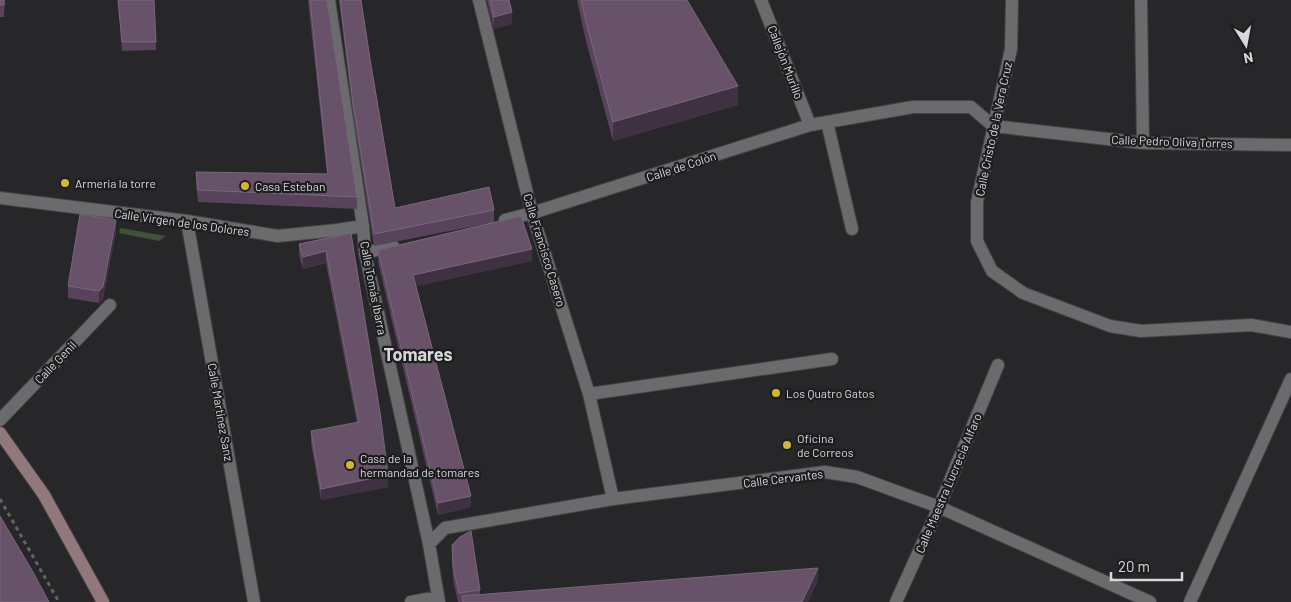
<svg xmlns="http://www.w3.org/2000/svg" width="1291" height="602" viewBox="0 0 1291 602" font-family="Barlow,sans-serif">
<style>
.green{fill:#415238}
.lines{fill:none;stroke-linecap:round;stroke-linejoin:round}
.street-casing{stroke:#444446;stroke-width:14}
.secondary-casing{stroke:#444446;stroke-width:14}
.path{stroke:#626364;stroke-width:3;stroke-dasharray:4 4;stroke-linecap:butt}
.street{stroke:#6b6b6e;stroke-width:12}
.secondary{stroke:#90787d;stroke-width:12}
.wall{fill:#59425c}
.shaded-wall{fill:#403142}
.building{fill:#67526a;stroke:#78677b}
.poi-dot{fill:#d2b635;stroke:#1d1d20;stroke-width:2}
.labels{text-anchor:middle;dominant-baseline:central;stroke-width:4.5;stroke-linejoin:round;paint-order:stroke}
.street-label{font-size:12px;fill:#d7d8d9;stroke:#1d1d20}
.poi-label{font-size:12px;fill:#d7d8d9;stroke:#1d1d20;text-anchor:start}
.district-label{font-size:18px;font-weight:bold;fill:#d7d8d9;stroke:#1d1d20}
</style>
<rect width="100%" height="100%" fill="#272729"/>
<!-- green -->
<path class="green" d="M120,228L166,236L159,241L119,233Z"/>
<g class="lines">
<defs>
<path id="street" d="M329,0L363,226L365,253L429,544L439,602
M479,0L532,213L589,394L613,499
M761,0L810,125
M1012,0L1011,49L977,202V241L992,271L1023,293L1110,326L1141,331L1251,325L1291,332
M1141,0L1143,143
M827,122L852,229
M0,198L187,221L278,236L337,230L363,226
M505,220L532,213L810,125L913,107H971L993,126L1143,143L1291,145
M187,221L254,602
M365,253L393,246
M589,394L832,359
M0,420L110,305
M429,544L445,528L613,499L825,472L857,477L939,507L1150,602
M411,602L438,597
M896,602L939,507L998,365
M1190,602L1291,379"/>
<path id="secondary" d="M0,433L44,495L103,602"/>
</defs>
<!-- street casing -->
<use href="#street" class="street-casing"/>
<!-- secondary casing -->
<use href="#secondary" class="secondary-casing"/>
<!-- path -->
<path class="path" d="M0,499L59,602"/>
<!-- street -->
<use href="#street" class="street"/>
<!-- secondary -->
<use href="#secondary" class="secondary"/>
</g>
<!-- wall -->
<path class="wall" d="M0,0H5L4,17H0Z
M118,0H154L156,50L122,51Z
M308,0H327L357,197V209L198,202L196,184V172L327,174Z
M339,0H361L370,59L395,208L494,210V222L532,261L416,286L471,507L438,515L378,262V250L490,223L374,246L353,115Z
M487,0H509L512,24L494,29Z
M577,0H687L738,105L613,141L586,41Z
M116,232L103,299L99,303L68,298V286Z
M351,233L388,487L321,500L311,443V431L357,423L326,263L303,269L299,256V244Z
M452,545L480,590V595L818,580L808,602H458L453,579Z"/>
<!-- shaded-wall -->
<path class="shaded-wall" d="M512,12V24L494,29V17Z
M738,86V105L613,141V122Z
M116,220V232L103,299L99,303V291Z
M532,249V261L413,287V275Z
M326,251V263L303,269V257Z
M388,475V487L321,500V489Z
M471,496V507L438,515V503Z
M818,568V580L808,602H802Z"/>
<!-- building -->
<path class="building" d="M0,0H4V5H0Z
M118,0H154L156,42H122Z
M310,0H327L357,197L198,190L196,172L328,174Z
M340,0H361L370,59L395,208L489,187L494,210L374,234L353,103Z
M490,0H509L512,12L494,17Z
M581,0H687L738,86L613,122L586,22Z
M80,214L116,220L103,287L99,291L68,286Z
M521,216L532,249L413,275L471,496L438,503L378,250Z
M351,233L381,419L388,475L321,489L311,431L359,422L326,251L303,257L299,244Z
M0,516L33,572L49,602H0Z
M471,531L480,590L459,593L453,567L452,545L460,537Z
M818,568L802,602H463L462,596Z"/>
<!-- markers -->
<g class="poi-dot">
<circle cx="65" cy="183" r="5"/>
<circle cx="245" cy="186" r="5"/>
<circle cx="776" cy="393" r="5"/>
<circle cx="787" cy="445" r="5"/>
<circle cx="350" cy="465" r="5"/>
</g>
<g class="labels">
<!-- street labels -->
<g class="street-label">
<text transform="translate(786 62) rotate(69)">Callejón Murillo</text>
<text transform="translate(993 129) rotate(-78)">Calle Cristo de la Vera Cruz</text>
<text transform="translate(1172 141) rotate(2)">Calle Pedro Oliva Torres</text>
<text transform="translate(681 166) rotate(-18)">Calle de Colón</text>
<text transform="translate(182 222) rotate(8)">Calle Virgen de los Dolores</text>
<text transform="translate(545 250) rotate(73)">Calle Francisco Casero</text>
<text transform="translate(374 288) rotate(79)">Calle Tomás Ibarra</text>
<text transform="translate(55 362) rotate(-46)">Calle Genil</text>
<text transform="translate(221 412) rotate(80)">Calle Martínez Sanz</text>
<text transform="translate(783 478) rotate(-7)">Calle Cervantes</text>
<text transform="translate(948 483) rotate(-67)">Calle Maestra Lucrecia Alfaro</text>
</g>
<!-- poi labels -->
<g class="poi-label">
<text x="75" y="183">Armeria la torre</text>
<text x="255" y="186">Casa Esteban</text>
<text x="786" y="393">Los Quatro Gatos</text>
<text x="797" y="438">Oficina<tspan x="797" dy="14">de Correos</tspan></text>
<text x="360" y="458">Casa de la<tspan x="360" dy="14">hermandad de tomares</tspan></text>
</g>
<!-- district labels -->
<g class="district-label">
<text x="418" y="354">Tomares</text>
</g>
</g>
<!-- north arrow -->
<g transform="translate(1246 45) rotate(169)" stroke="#1d1d20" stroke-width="4" paint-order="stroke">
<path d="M0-4L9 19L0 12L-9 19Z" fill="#d7d8d9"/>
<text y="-8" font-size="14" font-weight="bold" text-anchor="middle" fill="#d7d8d9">N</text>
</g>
<!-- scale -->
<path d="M1111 572v8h71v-8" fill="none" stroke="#d7d8d9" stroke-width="2.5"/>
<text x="1118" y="572" font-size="15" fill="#d7d8d9" stroke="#1d1d20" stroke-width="4" paint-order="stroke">20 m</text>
</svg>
